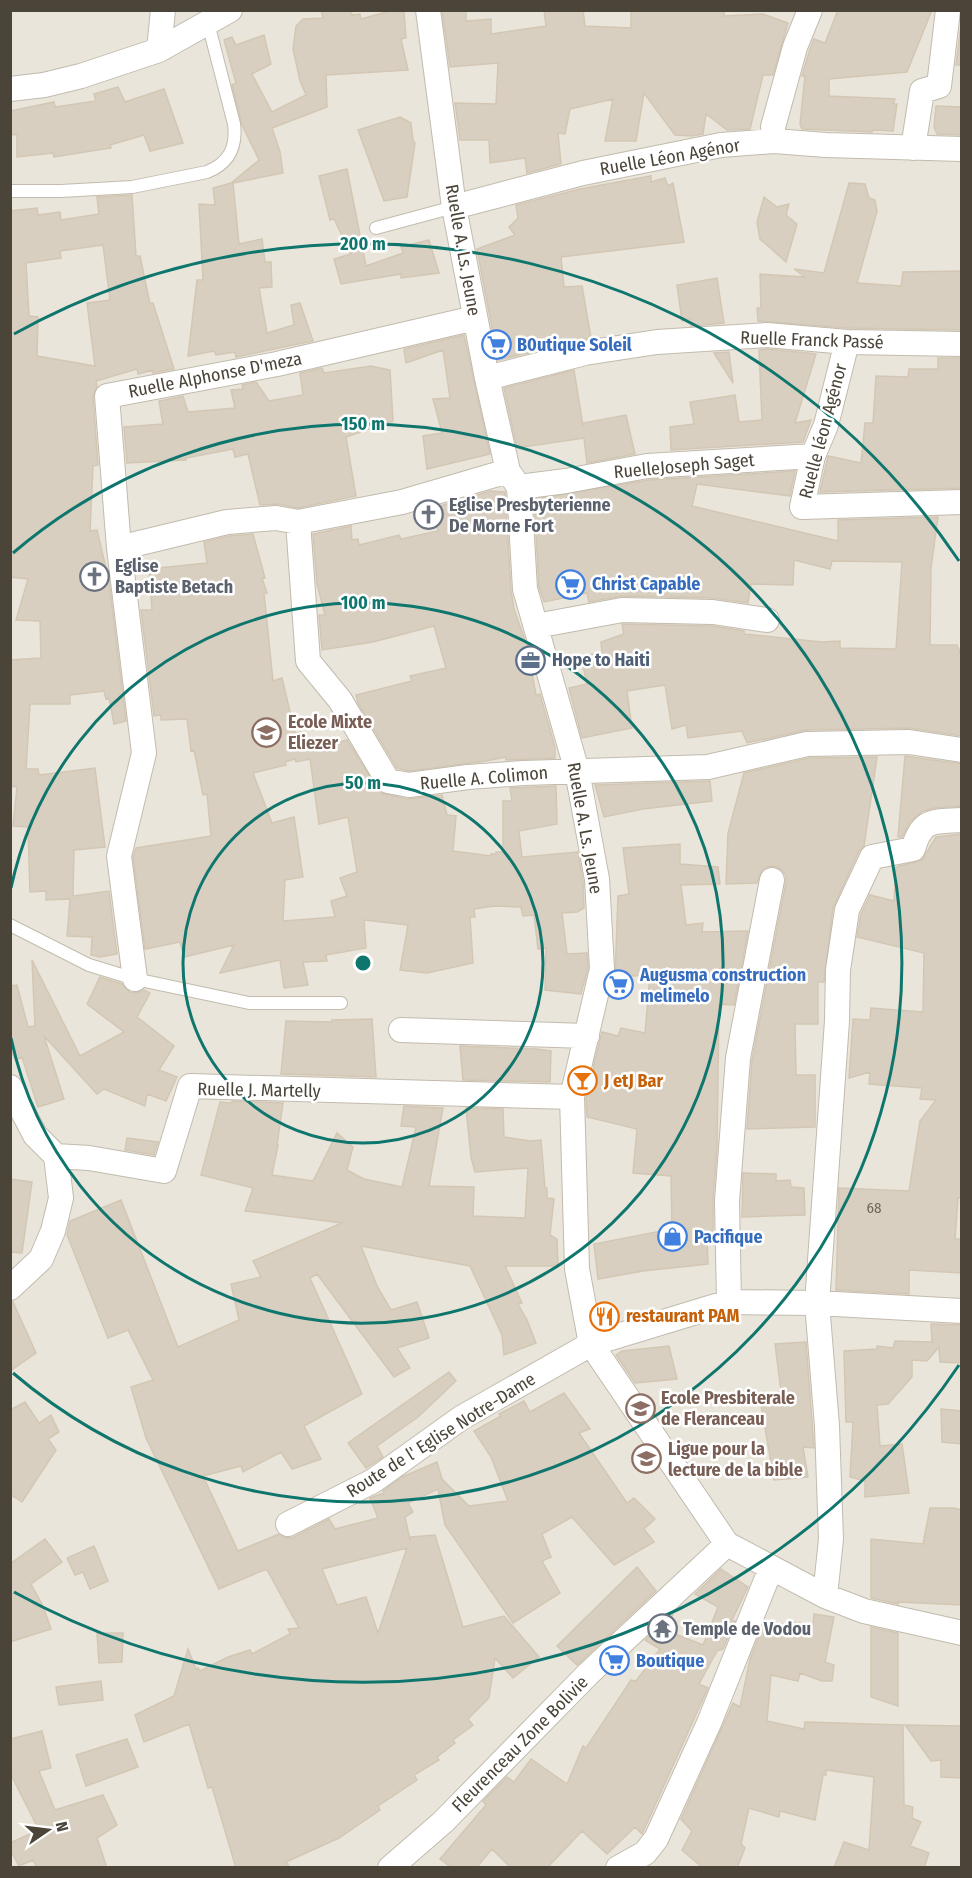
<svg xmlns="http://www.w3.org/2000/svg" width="972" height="1878" viewBox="0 0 972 1878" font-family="'Fira Sans Condensed',sans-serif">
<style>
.residential{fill:#eae5da}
.building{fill:#d8cfc1;stroke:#d3c7b4;stroke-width:1.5;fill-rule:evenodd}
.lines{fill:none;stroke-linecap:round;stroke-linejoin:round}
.lane-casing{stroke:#c2bbae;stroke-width:14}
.street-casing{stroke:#c2bbae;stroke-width:26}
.lane{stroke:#fff;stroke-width:12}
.street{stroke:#fff;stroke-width:24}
.ring{fill:none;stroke:#0f766e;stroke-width:3}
.labels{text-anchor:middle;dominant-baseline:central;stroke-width:5;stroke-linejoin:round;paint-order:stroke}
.number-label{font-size:15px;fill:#6e675b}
.street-label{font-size:18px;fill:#4b4439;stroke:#fff}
.shop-label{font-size:18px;font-weight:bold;fill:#366cbe;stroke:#fff;text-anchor:start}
.worship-label{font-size:18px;font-weight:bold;fill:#5b616d;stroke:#fff;text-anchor:start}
.service-label{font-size:18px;font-weight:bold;fill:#4e5e75;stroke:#fff;text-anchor:start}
.education-label{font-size:18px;font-weight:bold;fill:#785e54;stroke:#fff;text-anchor:start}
.food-label{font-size:18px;font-weight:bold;fill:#c56008;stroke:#fff;text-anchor:start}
.centre{fill:#0f766e;stroke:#fff;stroke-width:3}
.ring-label{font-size:18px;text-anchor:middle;font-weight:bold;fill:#0f766e;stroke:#fff;stroke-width:5;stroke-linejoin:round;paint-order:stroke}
</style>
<rect width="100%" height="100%" fill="#f6f3ec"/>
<!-- residential -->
<path class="residential" d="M11,11H961V1867H11Z"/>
<!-- building -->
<path class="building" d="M321,10H351L352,15L360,14L361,19L390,11L404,12L406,38L401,39L408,70L326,75L327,107L272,128L280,152L283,173L233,183L239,244L262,239L265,262H271L272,287L259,288L267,333L294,325L291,305L300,303L313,341L236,357L235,352L216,355L214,351L188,356L197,280H203L199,204L215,205L213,188L231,183L259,160L242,125L232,85L236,83L224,40L232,37L236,45L264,35L271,64L252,74L272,112L306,95L300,81L293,49L296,26L303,19L323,18Z
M442,10H466V21L491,19V34L546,26L544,10H583L585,26L631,28V10H724V16L763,14L788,23L773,75H763L750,129L727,130L706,114L703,134L691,136L675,135L644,93L636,141H605L613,99L570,109L565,134L558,133L561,164L527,173L525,158L490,163L489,140H460L455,103L496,104L498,63L450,67Z
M838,10H932L907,72L829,79V96L895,99L893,104H897L893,131L872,130V132L802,129L800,124L805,76H802L809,52L814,39L825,43Z
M962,17V65H956Z
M118,87L125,102L164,89L183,143L150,151L144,135L110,145L111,148L54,157L53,153L17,157V135L10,134V111L54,102L55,107L96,101L94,94Z
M936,106L962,107V135L937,134L934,127Z
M400,117L411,123L413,141L415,143L407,197L384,201L358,130Z
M347,169L366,266L403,253L401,247L429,240L439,273L401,278V274L341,284L334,259L351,254L334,219L330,220L319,176Z
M651,176V182L665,178L668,186L673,183L684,242L561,257L564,287L582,286L591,338L498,360L477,249L515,235L509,227L518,218L516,205L580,189Z
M849,183L865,184L869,198L875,200L877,211L857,283L901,286L903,272L962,271V330L848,328L758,321L757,308H761L760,274L805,277L794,269L824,273Z
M132,195L136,256H140L150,304L153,303L174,369L153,373V370L138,374L137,369L96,381L97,387L93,397L98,465L93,466L90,531L97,530L109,581L126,721L114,724L109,698L106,699L104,691L70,695V704H30L26,769H38L39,775L95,768L105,847L74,850L73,896L109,891L117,954L100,957L91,955L92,937L67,936L70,899L46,900V891L30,892L28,827L13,826L17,787L10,786V660L41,658L40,621L16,620L28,579L10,577V211L37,208L38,215L60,212L61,220L99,214L97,197ZM103,245L110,300L87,303L95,366L37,356L38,317L29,316L26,263L61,258L60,251Z
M764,197L777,207L789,204L786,215L797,224L786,262L760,239L757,222Z
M717,278L724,323L691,326L690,319L682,321L677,285Z
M464,335L490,454L427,469L423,436L442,433L433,399L450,398L443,350L406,363L404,349Z
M767,349L816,354L795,423L811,420L803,442L671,450L670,427L694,424L690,402L735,395L739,422L762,420L759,350Z
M729,352L733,383L714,353Z
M938,358H962V488L820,492L828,456L861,463L865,423H873L876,376L908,377L909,369H938Z
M371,366L390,370L393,421L346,437L356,496L298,508L278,504L260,505L248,454L235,457L233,449L186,458V460L127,463L124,427L163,424L159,401L183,396L188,412L235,408L231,390L243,389L242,385L256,382L269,401L303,395L300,373L322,368L324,373Z
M574,370L583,426V423L626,415L635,454L587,463L584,438L517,448L504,388Z
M795,471L790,496L697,484L692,506L838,541V520L938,517L931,568L930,645H957L962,657V736L909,728L806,730L747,743L742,731L688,738L686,725L672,729L665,685L627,691L632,728L582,738L569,688L587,684L581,657L602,652L601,642L624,634L622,624L712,626L744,631V634L822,642L840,641V648L896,649L902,562L832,561L830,569L794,560L793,585L751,584L748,603L713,598L622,596L589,602L587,593L544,602L539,587L534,499L649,480Z
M490,491L505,492L511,590L514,609L527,646L536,695L540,694L555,747V758L506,760V757L486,761L409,771L397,768L358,703L356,695L412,681L410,676L446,668L434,626L373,642L322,650L319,615H325L317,584L313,534L351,526L352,540L358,539L359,545L399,535L401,539L438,531L435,517L442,515L440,506Z
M253,534L265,578H262L267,593H264L273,681L282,678L295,733L302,732L316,749L347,740L380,793L407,799L442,795L447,815L456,816L453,851L491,856V854H496V852H503V801H512L510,788L556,786L557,824L519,831L522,857L578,852L583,881L584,908L577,912L562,913L567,954L587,953L588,968L581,994L545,990L546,948L538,949L534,915L523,916L521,907L494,906L474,909L475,917H470L473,963L427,973L400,970L408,925L364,920L366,948L326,955L327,961L303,962L308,985L284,988L280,960L220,973L234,945L184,957L180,942L145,949L133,857L136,848L211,836L207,794L203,795L194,750L191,751L187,719L161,720V715L154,716L141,610H152L149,569L207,563L204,542L229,536ZM295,759L296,762L310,759L319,824L348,817L357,872L340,878L347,896L331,901L335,917L283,921L285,880L303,877L294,817L272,823L253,773L286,765L285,762Z
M905,756L962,764V806L934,808L923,811L910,822L902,837H898Z
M877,757L864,846L859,851L833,908L824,982H818V1024H795L796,1075H815V1127L747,1129L752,1060L786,882V876L782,870L774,866L767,867L762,870L757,883L726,884L728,833L744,773L809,758Z
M710,781L712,801L643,809L604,817L595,785Z
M962,834V1198H958L955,1239H962V1273L909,1270V1294L836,1290L839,1188L909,1191L920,1121L936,1100L920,1099L922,1088L869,1084L870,1072L849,1078L853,1019L870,1020L871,1008L923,1012L924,953L857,937L861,914L870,895L894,901L896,867L922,860L936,837Z
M680,844V864L718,867L720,884L681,885L686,925L703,923L702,932L748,931L734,1005L719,1004L717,1147L713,1200V1238L707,1237L708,1264L643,1271L598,1279L594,1244L672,1229L671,1176L633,1173L637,1129L587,1117L586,1098L593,1078L594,1064L602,1032L618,1036L621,1028L645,1033L650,975L615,977L618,896L629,894L623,848Z
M32,960L80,1056L124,1032L87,1004L100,977L122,984L130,992L137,993L144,990L150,993L137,1017L174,1046L159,1070L177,1077L166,1101L147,1094L145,1106L104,1089L97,1094L44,1036L64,1099L38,1107L22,1057L16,1060L10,1049V986L17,985L28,1027L35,1026Z
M372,1019L376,1077L281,1074L286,1021L332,1022V1020Z
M460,1046L536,1049L551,1051L550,1082L463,1080Z
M232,1101L283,1103L277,1145H278L272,1175L313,1181L337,1133L353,1147L347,1170L364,1179L402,1187L416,1127L401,1126L404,1106L443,1108L429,1186L474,1187L473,1216L525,1218L528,1168L475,1172L471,1157L466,1108L503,1109L504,1137L530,1141L541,1140L545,1188H547V1198L554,1199L550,1235L557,1239L558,1266H505L522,1303L518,1304L527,1320L536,1343L504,1355L502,1335L470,1266L361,1246L377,1286L391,1310L417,1302L429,1338L397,1348L410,1368L394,1377L317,1274L310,1278L362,1394L304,1426L321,1459L292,1469L281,1452L243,1472L241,1466L203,1476L238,1551L279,1534L287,1538L294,1537L329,1519L335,1529L378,1518L370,1498L384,1493L383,1491L402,1477L437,1462L442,1479L469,1506L508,1501L491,1457L474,1431L501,1416L499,1414L524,1401L530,1412L564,1393L590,1429L579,1433L627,1503L634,1498L655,1519L644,1529L654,1542L614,1565L572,1517L542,1534L551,1557L542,1561L560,1593L513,1623L445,1525L438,1489L408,1503L413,1512L405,1517L410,1540L411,1537L435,1535L463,1627L504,1616L539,1657L513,1678L495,1658L489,1698L468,1719L473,1725L453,1740L455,1743L437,1757L439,1760L414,1775L417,1780L378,1806L380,1810L339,1838L286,1862L290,1868H236L212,1787L208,1788L189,1724L144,1742L135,1715L174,1696L188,1649L196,1669L198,1668L200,1671L228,1657L250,1650L252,1654L290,1634L288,1629L299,1628L267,1570H264L219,1589L146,1438L131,1387L153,1380L128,1330L108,1338L67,1235L70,1221L121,1200L178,1347L239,1320L231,1284L261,1277L253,1261L342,1223L245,1211L253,1188L201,1175L220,1102L232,1103ZM407,1548L378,1633L366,1597L337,1605L322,1569Z
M127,1138L158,1142L154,1155L125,1150Z
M743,1173L776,1174V1181L790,1180L791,1187L804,1188L805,1215L742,1217Z
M10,1179L32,1182L22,1253L10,1252Z
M10,1302H13L36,1353L10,1371Z
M931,1324L962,1325V1363L940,1362L939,1347L927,1361L912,1360V1377L888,1404L877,1405L880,1446L902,1444L909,1493L865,1497V1481L850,1477L853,1422H846L844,1351L877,1349V1346L893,1348L895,1341L932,1342Z
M806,1342L814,1448L803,1447L808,1477L774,1480L760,1399L781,1391L775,1344Z
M669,1346L677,1379L635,1383L616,1355L622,1351Z
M449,1372L456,1381L418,1417L377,1446L383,1457L366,1468L348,1443Z
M25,1402L39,1423L51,1415L59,1432L48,1439L56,1450L22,1502L10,1494V1410Z
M941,1409L962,1411V1444L942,1442Z
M930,1508H954L962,1510V1605L898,1602V1604L871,1598V1539L923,1544Z
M45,1539L62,1562L31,1584L43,1606L51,1629L10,1642V1564Z
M94,1546L108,1581L90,1589L83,1572L75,1575L67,1558Z
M637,1567L656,1591L577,1665L557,1646Z
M721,1569L748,1587L732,1620L735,1621L723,1649L717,1651L699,1684L708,1688L642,1834L635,1827L607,1854L582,1831L547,1868H511L492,1849L476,1868H452L440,1859L486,1805L483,1801L507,1777L514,1782L531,1759L567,1784L583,1746L586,1748L631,1680L636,1681L660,1649L645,1640L673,1614L665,1630L703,1645L718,1607L695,1594Z
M814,1614L834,1617L825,1662L834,1665L832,1681H822L800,1673L798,1681L771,1675L767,1721L804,1729L805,1722L903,1725L904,1805L913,1807L912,1818L921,1822L910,1846L929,1853L924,1868H834L844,1842L869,1850L874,1777L826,1770V1775H823L815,1820L780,1811L779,1817L749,1808L741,1844L745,1848L737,1868H703L682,1850L692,1831L681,1819L733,1703L740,1707L750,1659L763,1626L781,1629L782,1624L793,1626V1622L813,1625Z
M871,1627L898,1633V1706L871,1697Z
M97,1633H123L122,1662L99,1663Z
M101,1681L103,1700L59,1705L56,1687Z
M905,1725L962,1726V1778L941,1777V1760L931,1761Z
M42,1731L51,1768L39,1771L55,1810L103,1795L117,1825L97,1838L107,1868H37L33,1860L19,1866L10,1849V1843L39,1830L10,1773V1739Z
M127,1739L138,1767L86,1786L76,1755Z"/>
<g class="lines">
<defs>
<path id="lane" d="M10,191H61L132,187L207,172C229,163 237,148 234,124L208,23
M376,228L454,207
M10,925L89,965L135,979L249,1003H341"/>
<path id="street" d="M428,10L454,207L487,378L508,471L519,487L525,589L577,771L597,879L602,969L572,1097L577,1269L591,1344L727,1544L825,1596L864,1611L962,1633
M159,50L163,10
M10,89L44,85L81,76L159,50L230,10
M774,141L773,127L795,47L810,10
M913,148L922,91L939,86L948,10
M454,207L583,173L721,145L774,141L826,145L962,149
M847,342L826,425L813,456L802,507L962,502
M487,378L585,353L657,342L767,335L847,342L962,344
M519,487L566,481L647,466L813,456
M298,522L308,661L340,700L388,781L409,785L468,777L524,773L708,767L807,744L909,742L962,750
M119,548L227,522L276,518L298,522L402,502L508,471
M536,626L622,610L713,612L767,620
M135,979L119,856L144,753L119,548L107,396L277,364L475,318
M401,1030L587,1036
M10,1087L35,1135L56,1156L89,1158L164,1171L190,1086L572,1097
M10,1288L41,1259L53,1231L61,1198L56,1156
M729,1302L727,1201L738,1058L772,880
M288,1524L373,1481L461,1418L591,1344L729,1302L817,1303L962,1311
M825,1596L831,1539L827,1426L817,1303L837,1021L838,970L847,910L872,857L913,849C922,818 933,822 962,820
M390,1868L443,1822L588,1674L727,1544
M618,1868L645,1853L656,1839L709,1723L771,1568"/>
</defs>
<!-- lane casing -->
<use href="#lane" class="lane-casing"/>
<!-- street casing -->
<use href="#street" class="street-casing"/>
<!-- lane -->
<use href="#lane" class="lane"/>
<!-- street -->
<use href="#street" class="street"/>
</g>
<!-- distance rings -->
<g class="ring">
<circle cx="363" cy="963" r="180"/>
<path d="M11 888A360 360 0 1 1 11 1038"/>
<path d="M13 553A539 539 0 1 1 13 1373"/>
<path d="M959 1365A719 719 0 0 1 14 1592M14 334A719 719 0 0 1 959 561"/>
</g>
<!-- icons -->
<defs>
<symbol id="supermarket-ring" viewBox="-11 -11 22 22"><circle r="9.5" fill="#fff" stroke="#3f7fe0" stroke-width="1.5"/><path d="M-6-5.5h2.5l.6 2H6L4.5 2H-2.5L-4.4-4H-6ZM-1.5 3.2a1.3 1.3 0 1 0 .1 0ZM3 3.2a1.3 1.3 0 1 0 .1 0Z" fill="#3f7fe0"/></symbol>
<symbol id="church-ring" viewBox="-11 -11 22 22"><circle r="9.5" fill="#fff" stroke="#6b7280" stroke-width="1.5"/><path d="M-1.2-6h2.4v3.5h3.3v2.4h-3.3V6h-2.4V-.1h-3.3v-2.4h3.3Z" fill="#6b7280"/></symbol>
<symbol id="office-ring" viewBox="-11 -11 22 22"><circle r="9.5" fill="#fff" stroke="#5c6f8a" stroke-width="1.5"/><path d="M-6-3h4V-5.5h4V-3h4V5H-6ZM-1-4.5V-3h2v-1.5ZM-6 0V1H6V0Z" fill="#5c6f8a"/></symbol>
<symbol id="school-ring" viewBox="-11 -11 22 22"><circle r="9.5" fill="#fff" stroke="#8d6e63" stroke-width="1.5"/><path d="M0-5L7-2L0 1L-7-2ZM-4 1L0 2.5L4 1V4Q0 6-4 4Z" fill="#8d6e63"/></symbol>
<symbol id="bar-ring" viewBox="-11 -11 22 22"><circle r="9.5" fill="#fff" stroke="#e8710a" stroke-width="1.5"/><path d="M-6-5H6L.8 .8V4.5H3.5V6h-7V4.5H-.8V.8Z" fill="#e8710a"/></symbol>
<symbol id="shop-ring" viewBox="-11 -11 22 22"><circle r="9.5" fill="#fff" stroke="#3f7fe0" stroke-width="1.5"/><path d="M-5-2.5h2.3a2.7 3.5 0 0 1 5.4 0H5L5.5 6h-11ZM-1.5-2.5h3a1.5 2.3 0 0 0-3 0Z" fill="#3f7fe0"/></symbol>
<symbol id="restaurant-ring" viewBox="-11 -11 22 22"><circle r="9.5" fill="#fff" stroke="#e8710a" stroke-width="1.5"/><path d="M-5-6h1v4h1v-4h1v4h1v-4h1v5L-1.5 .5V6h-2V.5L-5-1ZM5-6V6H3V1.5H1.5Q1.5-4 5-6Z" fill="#e8710a"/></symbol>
<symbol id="university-ring" viewBox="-11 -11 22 22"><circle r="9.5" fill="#fff" stroke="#8d6e63" stroke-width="1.5"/><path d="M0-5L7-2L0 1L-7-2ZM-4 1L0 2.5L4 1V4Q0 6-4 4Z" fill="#8d6e63"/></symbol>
<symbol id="temple-ring" viewBox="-11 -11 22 22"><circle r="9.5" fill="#fff" stroke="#6b7280" stroke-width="1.5"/><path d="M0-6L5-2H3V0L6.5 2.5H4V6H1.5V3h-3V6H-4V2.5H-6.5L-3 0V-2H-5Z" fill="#6b7280"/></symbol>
</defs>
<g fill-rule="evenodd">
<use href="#supermarket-ring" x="480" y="328" width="33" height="33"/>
<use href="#church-ring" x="412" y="498" width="33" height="33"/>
<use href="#church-ring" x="78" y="560" width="33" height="33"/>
<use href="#supermarket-ring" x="554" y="568" width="33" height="33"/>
<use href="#office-ring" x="514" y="644" width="33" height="33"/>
<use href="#school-ring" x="250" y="716" width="33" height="33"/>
<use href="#supermarket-ring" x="602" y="968" width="33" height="33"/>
<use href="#bar-ring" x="566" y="1064" width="33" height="33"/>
<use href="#shop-ring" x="656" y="1220" width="33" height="33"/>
<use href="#restaurant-ring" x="588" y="1300" width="33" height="33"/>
<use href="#school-ring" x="624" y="1392" width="33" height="33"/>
<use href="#university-ring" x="630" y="1442" width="33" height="33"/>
<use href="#temple-ring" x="646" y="1612" width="33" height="33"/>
<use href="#supermarket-ring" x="598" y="1644" width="33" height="33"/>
</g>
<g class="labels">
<!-- number labels -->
<g class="number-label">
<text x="874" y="1208">68</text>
</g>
<!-- street labels -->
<g class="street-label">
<text transform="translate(670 157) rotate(-10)">Ruelle Léon Agénor</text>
<text transform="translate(463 250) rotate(80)">Ruelle A. Ls. Jeune</text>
<text transform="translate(812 340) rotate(2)">Ruelle Franck Passé</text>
<text transform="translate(215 375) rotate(-11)">Ruelle Alphonse D'meza</text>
<text transform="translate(823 431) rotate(-75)">Ruelle léon Agénor</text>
<text transform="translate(684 466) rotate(-5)">RuelleJoseph Saget</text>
<text transform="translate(484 778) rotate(-5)">Ruelle A. Colimon</text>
<text transform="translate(585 828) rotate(80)">Ruelle A. Ls. Jeune</text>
<text transform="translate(259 1090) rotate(1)">Ruelle J. Martelly</text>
<text transform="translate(441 1435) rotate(-32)">Route de l' Eglise Notre-Dame</text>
<text transform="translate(520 1744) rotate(-45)">Fleurenceau Zone Bolivie</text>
</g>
<!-- shop labels -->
<g class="shop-label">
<text x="517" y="345">B0utique Soleil</text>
<text x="592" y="584">Christ Capable</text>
<text x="640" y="975">Augusma construction<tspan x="640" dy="21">melimelo</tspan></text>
<text x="694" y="1237">Pacifique</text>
<text x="636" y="1661">Boutique</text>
</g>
<!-- worship labels -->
<g class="worship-label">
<text x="449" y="505">Eglise Presbyterienne<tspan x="449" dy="21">De Morne Fort</tspan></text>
<text x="115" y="566">Eglise<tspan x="115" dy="21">Baptiste Betach</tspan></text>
<text x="683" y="1629">Temple de Vodou</text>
</g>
<!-- service labels -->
<g class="service-label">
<text x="552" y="660">Hope to Haiti</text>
</g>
<!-- education labels -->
<g class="education-label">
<text x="288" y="722">Ecole Mixte<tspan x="288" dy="21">Eliezer</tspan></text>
<text x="661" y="1398">Ecole Presbiterale<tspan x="661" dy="21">de Fleranceau</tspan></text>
<text x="668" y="1449">Ligue pour la<tspan x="668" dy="21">lecture de la bible</tspan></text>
</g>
<!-- food labels -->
<g class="food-label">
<text x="604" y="1081">J etJ Bar</text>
<text x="626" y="1316">restaurant PAM</text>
</g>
</g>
<circle cx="363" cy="963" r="9" class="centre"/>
<g class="ring-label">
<text x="363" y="250">200 m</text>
<text x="363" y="430">150 m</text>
<text x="363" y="609">100 m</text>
<text x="363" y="789">50 m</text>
</g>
<!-- border -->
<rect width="972" height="1878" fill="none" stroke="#4b4439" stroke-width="24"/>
<!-- north arrow -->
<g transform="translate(48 1830) rotate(76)" stroke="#ffffff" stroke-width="4.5" paint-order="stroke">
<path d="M0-4.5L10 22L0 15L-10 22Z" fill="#4b4439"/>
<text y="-9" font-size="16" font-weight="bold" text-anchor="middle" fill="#4b4439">N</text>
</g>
</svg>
